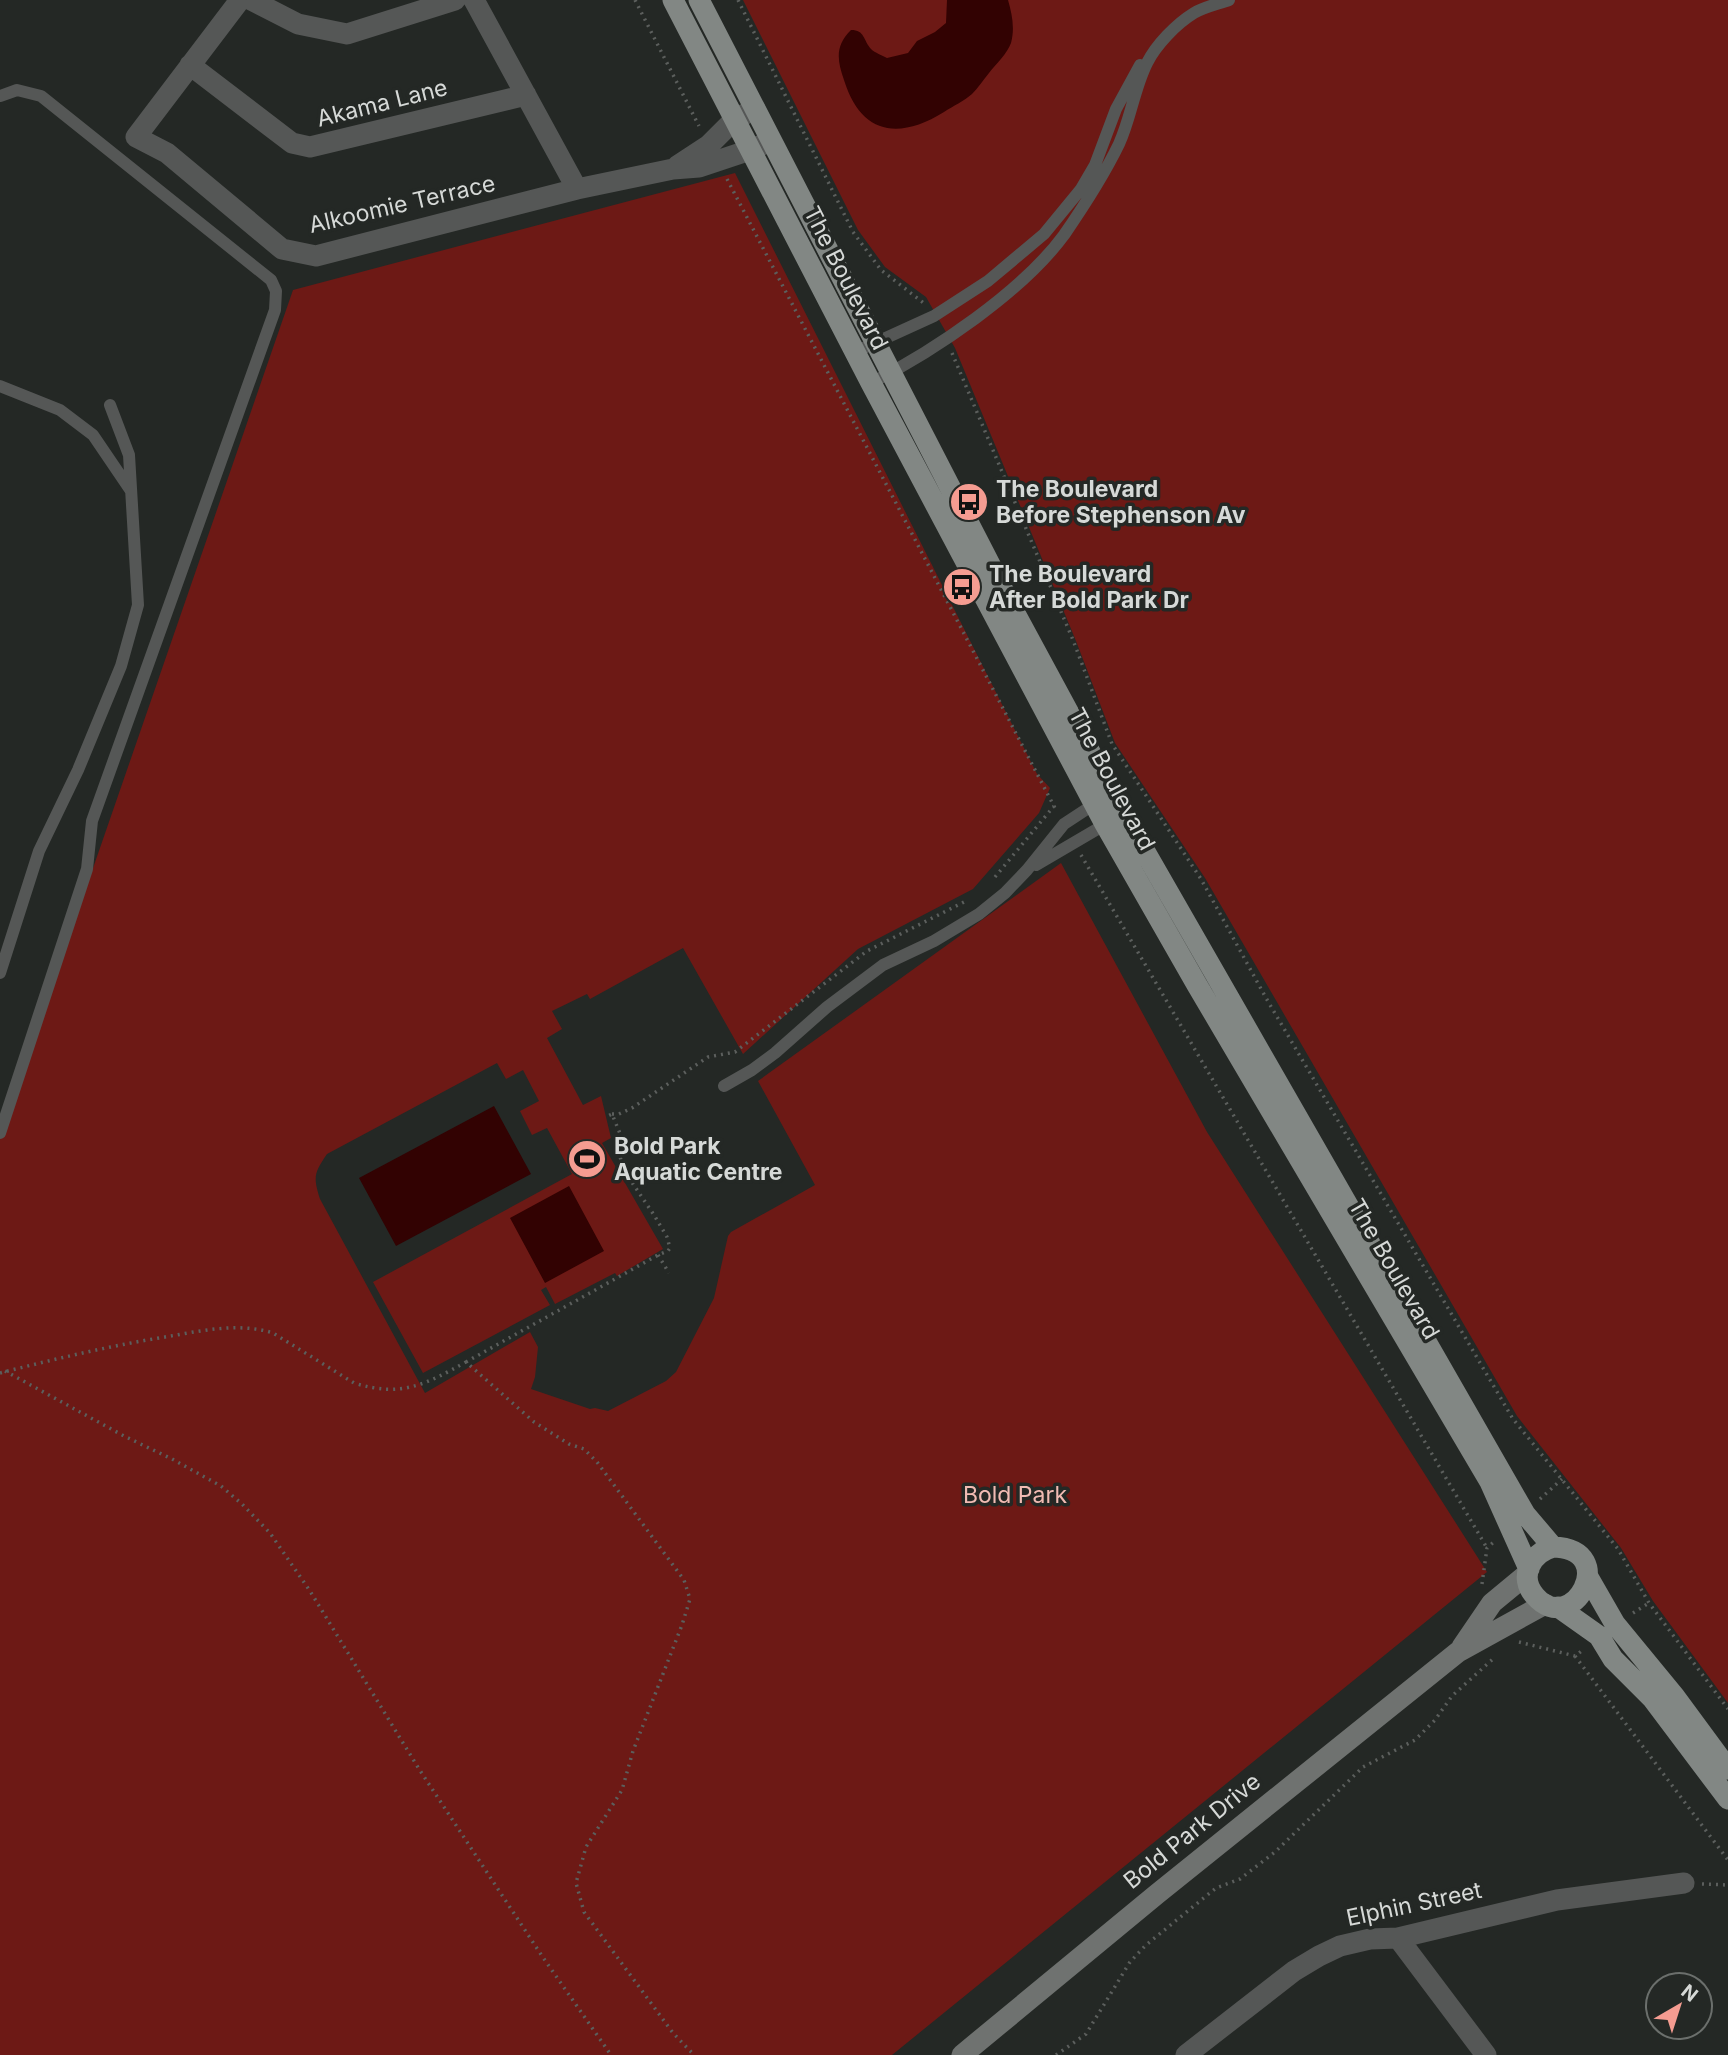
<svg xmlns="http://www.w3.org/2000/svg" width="1728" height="2055" viewBox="0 0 1728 2055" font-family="Inter,sans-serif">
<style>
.green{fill:#6d1915}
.water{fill:#320202}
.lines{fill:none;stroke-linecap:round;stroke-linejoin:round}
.path{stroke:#5c5f5d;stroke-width:3.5;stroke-dasharray:2 5;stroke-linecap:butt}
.lane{stroke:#555756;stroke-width:12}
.street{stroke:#555756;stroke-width:21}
.secondary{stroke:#6f7270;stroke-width:21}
.primary{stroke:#828784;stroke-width:21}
.labels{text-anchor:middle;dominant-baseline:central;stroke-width:7;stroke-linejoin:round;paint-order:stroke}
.street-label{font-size:23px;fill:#d6d9d7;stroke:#242825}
.poi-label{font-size:23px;font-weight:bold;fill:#d6d9d7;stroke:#242825;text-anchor:start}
.park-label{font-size:23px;fill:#f1bbb3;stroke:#242825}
</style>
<rect width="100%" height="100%" fill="#242825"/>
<!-- green -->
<path class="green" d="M743,0H1728V1703L1653,1601L1621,1548L1517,1416L1205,878L1115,743L1076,641L955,348L926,297L885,267L858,230Z
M735,173L1037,774L1050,788L1039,813L973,889L858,949L743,1054L683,948L590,999L587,994L552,1011L562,1029L547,1038L583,1105L601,1096L611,1138L602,1143L663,1249L617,1276L615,1273L555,1304L546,1287L541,1290L550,1305L423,1373L373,1282L572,1174L547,1128L532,1135L520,1111L539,1101L523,1070L506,1079L497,1063L327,1154C314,1173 313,1177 320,1199L425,1393L530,1332L538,1347L535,1377L531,1389L590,1409L595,1408L608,1411L666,1381L676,1372L714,1298L728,1236L731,1232L815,1185L758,1081L1061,863L1207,1132L1487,1572L892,2055H0V1137L293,290Z"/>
<!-- water -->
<path class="water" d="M947,0H1008C1012,14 1015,28 1011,43C1007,54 996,64 989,73C983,80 978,88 972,94C964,101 953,106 944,112C899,140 861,135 844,80C837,60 835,46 851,30C865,30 863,40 871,49C875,53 882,55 887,58L908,53L917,41L935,32L946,23Z
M494,1106L531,1174L396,1246L359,1178Z
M569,1186L604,1251L545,1283L510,1218Z"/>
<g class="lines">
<!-- path -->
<path class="path" d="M635,0L699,126
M738,0L853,232L881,270L925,304
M727,179L1057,812
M952,353L1073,640L1112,744L1201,879L1266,998L1513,1419L1618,1549L1649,1603L1728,1709
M1081,855L1487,1548
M995,877L1054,806
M612,1114H619L632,1108L708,1057L735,1052L867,951L968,900
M658,1255L669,1273
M466,1362L658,1255L668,1251L670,1248L667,1237L654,1215L625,1172L619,1154L621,1136L612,1114L606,1117
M5,1371L124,1436L172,1459L221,1486L242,1504L270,1533L310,1591L419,1769L542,1956L611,2055
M0,1373C55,1359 109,1346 165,1337C200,1331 239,1322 273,1333L354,1383C402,1398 426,1384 466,1362L534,1422L569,1444L584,1449L597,1462L684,1580L690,1599L682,1625L633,1751L622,1790L586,1847L576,1883L584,1912L673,2033L694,2055
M1540,1499L1562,1479
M1482,1584L1487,1548L1496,1540
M1633,1613L1649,1603
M1519,1642L1575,1656L1584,1649
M1575,1656L1728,1860
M1702,1884L1728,1885
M1056,2055L1086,2034L1130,1962L1146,1945L1216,1888L1240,1879L1275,1852L1363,1767L1415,1740L1435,1720L1452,1696L1494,1658"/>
<!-- lane -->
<path class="lane" d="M0,96L17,90L41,96L271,280L276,291L275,310L92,821L87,869L0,1133
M855,352L934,316L988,281L1044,234L1081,189L1095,165L1116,109L1140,65
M871,383C934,351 1022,292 1064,235C1084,206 1104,175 1119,144C1131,118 1134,89 1147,63C1156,45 1176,24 1194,13C1204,7 1218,4 1229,0
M0,386L60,410L93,435L131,491
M1036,865L1111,821
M0,973L39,851L78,770L121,666L138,605L129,455L110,405
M724,1086L752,1070L775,1053L827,1007L883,965L934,941L979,914L1005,893L1027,870L1064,824L1099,801"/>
<!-- street -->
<path class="street" d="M240,0L136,137L167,153L282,249L316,256L577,189L673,169L699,167L750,150L771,141
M251,0L298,24L347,34L455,0
M474,0L577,189
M190,65L292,143L310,147L526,95
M677,166L709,145L735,119L755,109
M1398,1938L1486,2055
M1186,2055L1294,1971L1319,1956L1340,1946L1370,1939L1398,1938L1557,1900L1684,1883"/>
<!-- secondary -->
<path class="secondary" d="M1462,1647L1492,1603L1527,1574
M962,2055L1157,1894L1458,1652L1545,1604"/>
<!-- primary -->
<path class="primary" d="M673,0L871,383L1105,824L1197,985L1490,1482L1529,1569
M699,0L1017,617L1124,815L1525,1514L1553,1547C1622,1549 1572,1639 1535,1596C1518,1577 1531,1553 1553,1547
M1588,1577L1615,1624L1675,1697L1728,1769
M1558,1607L1599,1636L1613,1659L1652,1698L1728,1799"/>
</g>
<!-- icons -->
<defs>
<symbol id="bus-disc" viewBox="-11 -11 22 22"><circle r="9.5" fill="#f59c91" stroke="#242825"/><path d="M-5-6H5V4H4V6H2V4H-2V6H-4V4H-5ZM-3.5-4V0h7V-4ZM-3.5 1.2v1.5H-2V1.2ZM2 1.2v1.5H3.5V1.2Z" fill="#111"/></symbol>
<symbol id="stadium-disc" viewBox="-11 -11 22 22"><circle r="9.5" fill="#f59c91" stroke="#242825"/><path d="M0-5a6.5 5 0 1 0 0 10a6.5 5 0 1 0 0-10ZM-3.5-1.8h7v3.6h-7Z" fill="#111"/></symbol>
</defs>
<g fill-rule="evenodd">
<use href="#bus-disc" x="947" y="480" width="44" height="44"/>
<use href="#bus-disc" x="940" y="565" width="44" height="44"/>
<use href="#stadium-disc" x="565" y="1137" width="44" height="44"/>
</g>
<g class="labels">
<!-- street labels -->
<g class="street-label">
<text transform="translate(382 103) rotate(-14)">Akama Lane</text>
<text transform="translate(402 204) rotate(-13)">Alkoomie Terrace</text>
<text transform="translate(846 278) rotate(63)">The Boulevard</text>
<text transform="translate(1112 779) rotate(62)">The Boulevard</text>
<text transform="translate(1394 1269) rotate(60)">The Boulevard</text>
<text transform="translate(1192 1831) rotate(-39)">Bold Park Drive</text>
<text transform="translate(1414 1904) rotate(-12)">Elphin Street</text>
</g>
<!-- poi labels -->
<g class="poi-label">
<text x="996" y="489">The Boulevard<tspan x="996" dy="26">Before Stephenson Av</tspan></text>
<text x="989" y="574">The Boulevard<tspan x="989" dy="26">After Bold Park Dr</tspan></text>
<text x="614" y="1146">Bold Park<tspan x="614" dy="26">Aquatic Centre</tspan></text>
</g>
<!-- park labels -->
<g class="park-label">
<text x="1015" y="1495">Bold Park</text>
</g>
</g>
<!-- north arrow -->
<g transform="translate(1679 2006) rotate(39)"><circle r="33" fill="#242825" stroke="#6b6f6c" stroke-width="2"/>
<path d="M0-5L12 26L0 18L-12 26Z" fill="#f59c91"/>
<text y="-10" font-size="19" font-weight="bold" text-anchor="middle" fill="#d6d9d7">N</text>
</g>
</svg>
